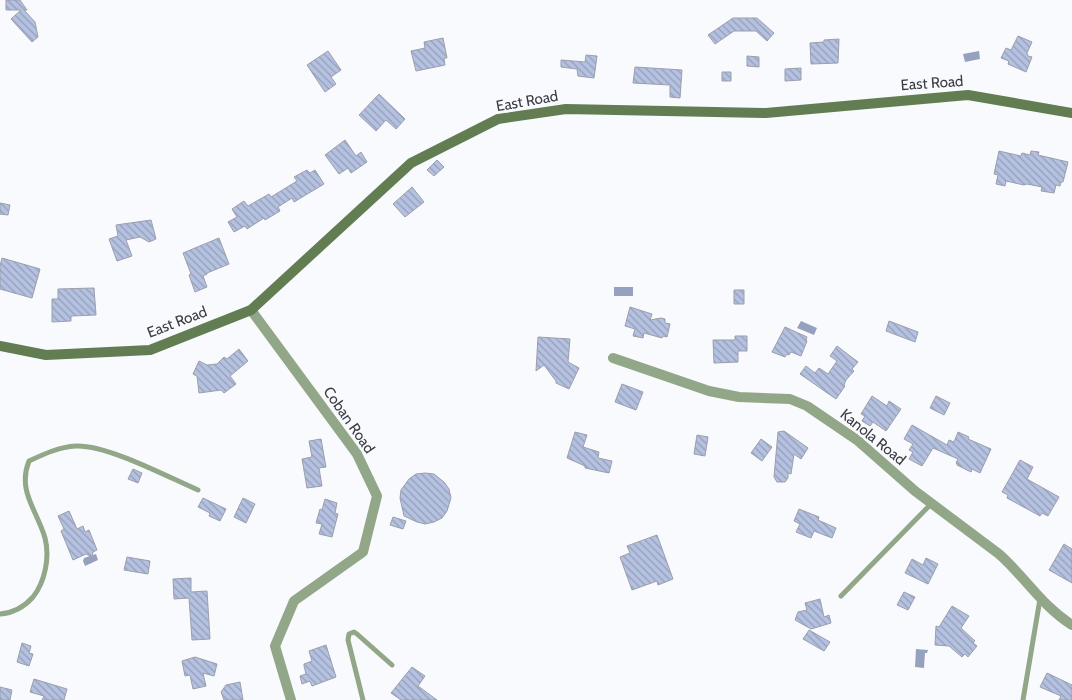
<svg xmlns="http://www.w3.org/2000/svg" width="1072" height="700" viewBox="0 0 1072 700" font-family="Cabin,sans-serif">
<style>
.water{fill:#96a1c0}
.building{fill:url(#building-back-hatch);stroke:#9b9fab}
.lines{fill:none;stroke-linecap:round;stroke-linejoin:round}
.lane{stroke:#92a688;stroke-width:5}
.street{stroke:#92a688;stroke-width:10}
.secondary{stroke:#617d51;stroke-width:10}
.labels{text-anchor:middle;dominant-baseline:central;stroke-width:5;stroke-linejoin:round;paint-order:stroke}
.street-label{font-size:15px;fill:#3a3c41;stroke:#f9fafd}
</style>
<defs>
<pattern id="building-back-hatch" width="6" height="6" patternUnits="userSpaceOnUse" patternTransform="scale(1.25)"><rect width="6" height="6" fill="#b5c1e1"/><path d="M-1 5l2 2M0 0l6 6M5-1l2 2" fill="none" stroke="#949eb8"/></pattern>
</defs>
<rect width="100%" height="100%" fill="#f9fafd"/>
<!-- water -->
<path class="water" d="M979,51L980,59L965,62L963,54Z
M614,287H633V296H614Z
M801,321L817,328L814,335L797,328Z
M96,554L98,560L85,566L83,561L84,558Z
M916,649L928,650L927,653H925L924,668L915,667Z"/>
<!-- building -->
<path class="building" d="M6,0H20L27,10H24L35,22L38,37L32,42L11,19L21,10H6Z
M733,18H757L774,33L767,41L756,31H734L715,44L708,35Z
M1018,36L1032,42L1027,53L1028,56L1032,57L1026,72L1008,64L1009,61L1001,58L1006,48L1011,50Z
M443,38L447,58H444L445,65L416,71L411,51L425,48L424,42Z
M839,39L838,63L811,64L810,43L824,42V40Z
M328,51L341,70L331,77L336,84L325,92L307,65Z
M586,55L597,56L594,78L578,76L577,69L561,67V60L585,62Z
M747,56L759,57V67L747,66Z
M635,67L682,70L680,98L670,97V85L633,83Z
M801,68V80L785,81V69Z
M722,72H731V81H722Z
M379,94L405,119L396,129L386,120L376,131L359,115Z
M345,140L356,156L361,152L367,162L351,173L348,168L339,174L325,155Z
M999,151L1021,156L1022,153L1030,155L1031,151L1039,152L1038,155L1068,162L1063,182H1061L1060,186L1056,185L1054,193L1041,191L1042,187L1027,184L1024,185L1006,181L1005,186L996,184L998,175L994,174Z
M437,160L444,167L434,176L427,170Z
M307,170L310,173L315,170L324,184L294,202L292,198L278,207L280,211L265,220L264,218L247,229L245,226L234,232L228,222L237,217L232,209L244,201L248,206L269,194L271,197L297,181L294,177Z
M412,187L424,202L405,217L393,204Z
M0,203L10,205L8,215L0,214Z
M151,220L156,239L149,242L140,237L126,240L132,256L117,261L109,239L118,236L116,225Z
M219,238L229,264L207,273V274L203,276L207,287L195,292L189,275L191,274L183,253Z
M2,258L40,269L32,298L0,289V266Z
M94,288L96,315L71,316V321L52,322V299H58V289Z
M734,290H744V304H734Z
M630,307L652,314L650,320L661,318L665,319V323L670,324L667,337L663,336L662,338L644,333L643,338L633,336L635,329L625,326Z
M889,321L918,332L915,342L886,331Z
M785,327L807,337L806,340L807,341L801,356L791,352L789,355L787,354L785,357L772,352Z
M735,336H747V351H738V362L714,363L713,340H735Z
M538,337L570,339L568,362L579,368L569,389L556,383V381L544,365L536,371Z
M837,346L858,362L852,369L854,371L846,380L844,385L845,386L836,399L800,374L806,366L815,373L819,368L828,374L837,361L830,356Z
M239,349L248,361L230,376L236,384L224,393L221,390L199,393L197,376L193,374L199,361L207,365L217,364L224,357L227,359Z
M622,384L643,392L636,410L615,402Z
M872,396L887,406L889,401L901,409L886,431L873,422L870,426L862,421L865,416L861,414Z
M936,396L950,403L944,415L930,408Z
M912,425L947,445L949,440L954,442L958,432L969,437L968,439L991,449L980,473L972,469L971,472L957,465V464L956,463L958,459L933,448L922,466L909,459L913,452L909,450L913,444L904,439Z
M784,431L808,448L801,459L794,454L791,474L788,473V478L785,482H777L774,477L778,432Z
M575,432L587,435L583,447L599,452L598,458L612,461L609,473L585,468V466L567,458Z
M697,435L708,437L705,456L694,454Z
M321,439L326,467L319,468L322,486L307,488L302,459L312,457L309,441Z
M761,439L772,447L762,461L751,453Z
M1020,460L1033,467L1027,479L1059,497L1048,516L1042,513L1040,516L1007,498L1008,495L1002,492Z
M133,469L142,473L138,483L128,479Z
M425,473L434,474L444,482L449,489L451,498L447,511L442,518L434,522L425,524L417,522L404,516L400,498L401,490L409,479L416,474Z
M203,498L226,509L220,521L209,516L210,513L198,507Z
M243,498L255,504L246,523L234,517Z
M325,499L337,503L335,513L338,514L332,537L319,534L322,524L316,523L320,509L322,510Z
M799,509L819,517L818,520L836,528L832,538L814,531L811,538L796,532L800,524L794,521Z
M69,511L77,529L83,526L85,532L89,530L97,550L93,552L92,557L86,554L73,560L61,531L64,529L58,516Z
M393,517L406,521L403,529L390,525Z
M657,535L673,579L658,585L657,581L632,590L620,557L630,553L627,546Z
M1064,544L1072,549V583L1049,570Z
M127,557L150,561L148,574L124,570Z
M926,558L938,564L928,584L905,573L912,559L923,565Z
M191,578V592L207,591L210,639L192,640L189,598L174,599L173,579Z
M904,592L915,597L908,610L897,605Z
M820,599L824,617L829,615L831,623L811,629L795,620L798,612L807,610L805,603Z
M952,606L969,616L961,628L975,641L973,643L977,646L968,657L965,654L962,657L949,646L935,645L936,626L939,627Z
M809,630L830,642L824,651L803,639Z
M22,643L31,646L29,653L33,654L29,666L17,662Z
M326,645L336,677L312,686L310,681L302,684L300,676L306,674L304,666V664L312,661L309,651Z
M195,657L217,664L214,676L203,673L206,686L193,689L190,675L185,676L182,661Z
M412,667L425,676L418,686L437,700H401L391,693Z
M1047,673L1072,685V700H1059L1061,696L1040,687Z
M34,679L67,689L64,700H42L44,696L30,692Z
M240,682L243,700H224L221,692L226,685Z
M0,687L12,690L10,700H0Z"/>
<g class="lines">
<!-- lane -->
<path class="lane" d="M841,596L932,503
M0,614C13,613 25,606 33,597C45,582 50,557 45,538C37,510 17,491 29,461C44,454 59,447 76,446C108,445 168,477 198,490
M363,700L348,640L349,634L354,632L357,634L392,665
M1023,700L1040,599"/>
<!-- street -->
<path class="street" d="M251,310L357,454L377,496L363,552L294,601L275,646L291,700
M613,358L709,391L739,397L790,399L807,406L857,440L915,491L999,554C1025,577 1043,607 1072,625"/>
<!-- secondary -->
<path class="secondary" d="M0,346L46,355L150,350L251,310L411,163L498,119L566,109L766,113L968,95L1072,113"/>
</g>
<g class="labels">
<!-- street labels -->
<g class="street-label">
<text transform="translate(932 83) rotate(-4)">East Road</text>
<text transform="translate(527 101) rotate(-10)">East Road</text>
<text transform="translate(177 322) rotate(-21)">East Road</text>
<text transform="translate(349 420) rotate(55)">Coban Road</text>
<text transform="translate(873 437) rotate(39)">Kanola Road</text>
</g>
</g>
</svg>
